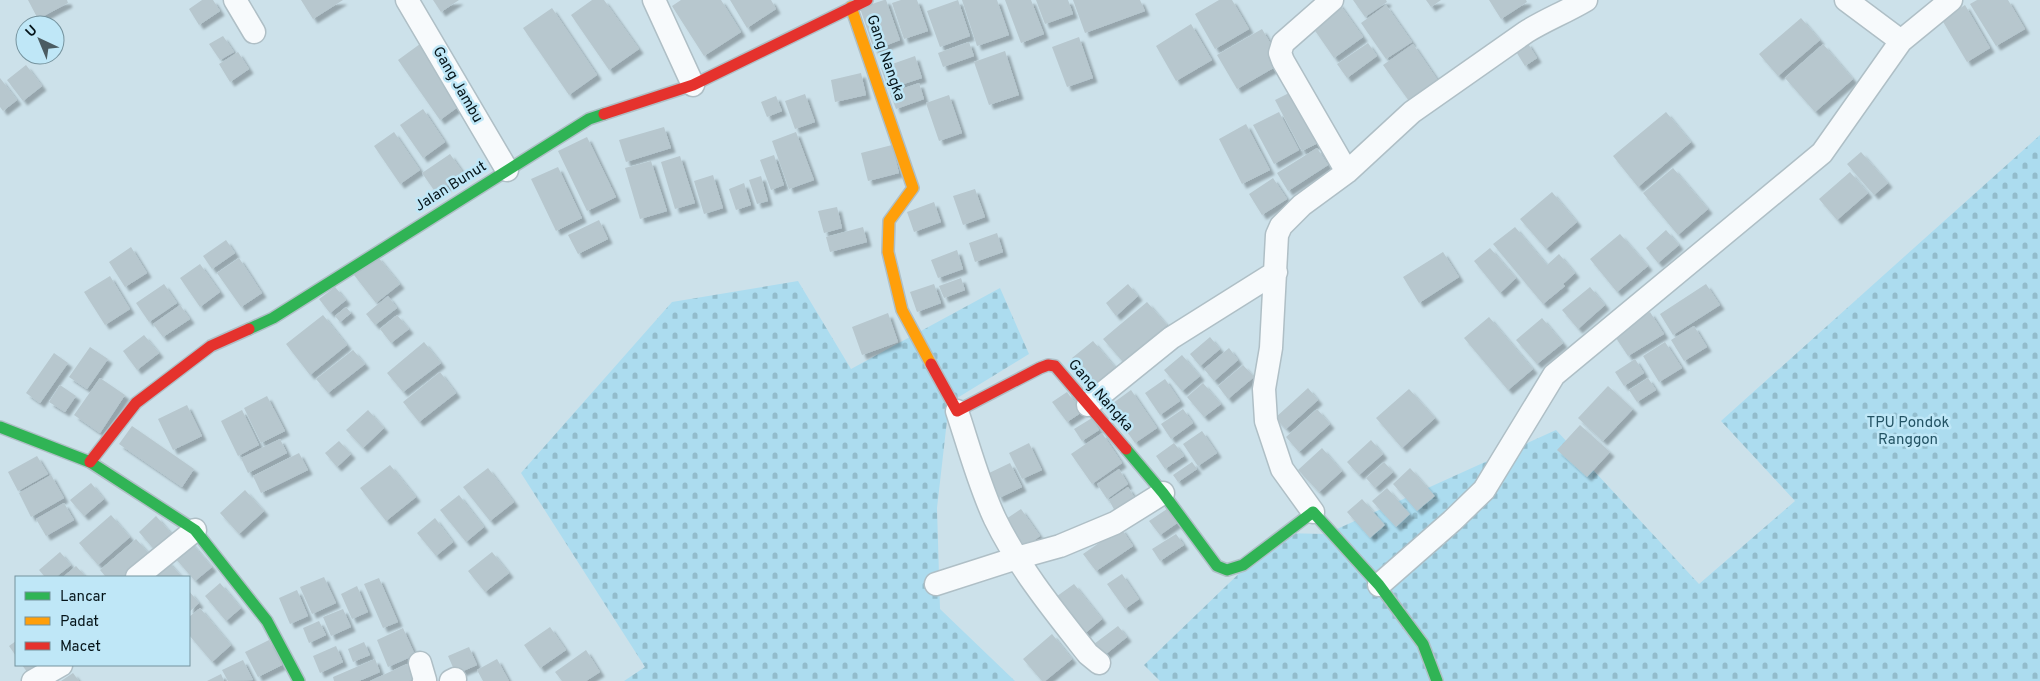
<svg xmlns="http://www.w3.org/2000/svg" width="2040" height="681" viewBox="0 0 2040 681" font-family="Overpass,sans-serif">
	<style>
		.cemetery { fill: url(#cemetery-stones) }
		.building { fill: #b7c7ce; filter: url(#shadow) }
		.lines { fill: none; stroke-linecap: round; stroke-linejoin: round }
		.street-casing { stroke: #afbfc6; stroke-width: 25 }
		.fast-casing { stroke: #afbfc6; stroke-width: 14 }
		.slow-casing { stroke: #afbfc6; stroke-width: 14 }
		.jam-casing { stroke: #afbfc6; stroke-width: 14 }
		.street { stroke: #f7fafc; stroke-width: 22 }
		.fast { stroke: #30b455; stroke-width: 11 }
		.slow { stroke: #ff9f0a; stroke-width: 11 }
		.jam { stroke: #e5322d; stroke-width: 11 }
		.labels { text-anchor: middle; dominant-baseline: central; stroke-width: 5; stroke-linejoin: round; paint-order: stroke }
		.street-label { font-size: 15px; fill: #051419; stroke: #bfe7f7 }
		.park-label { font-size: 15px; fill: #235364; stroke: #bfe7f7 }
	</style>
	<defs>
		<pattern id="cemetery-stones" width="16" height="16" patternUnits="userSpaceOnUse" patternTransform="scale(1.25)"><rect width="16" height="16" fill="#acdcef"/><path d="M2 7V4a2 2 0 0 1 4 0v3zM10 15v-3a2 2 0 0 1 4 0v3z" fill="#92bccc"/></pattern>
		<filter id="shadow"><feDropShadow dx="4.5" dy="4.5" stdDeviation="1" flood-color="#0004"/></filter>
	</defs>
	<rect width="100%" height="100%" fill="#cce1ea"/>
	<path class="cemetery" d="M2040,135V681H1160L1144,665L1281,533L1326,534L1556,430L1699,584L1795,501L1721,421Z
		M798,281L851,369L1000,288L1029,354L949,403L937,508L940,609L1015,681H624L645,667L521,473L672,302Z"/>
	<path class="building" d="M28,0H67L68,3L38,19Z
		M202,0H213L220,11L199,25L189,9Z
		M301,0H343L313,19Z
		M433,0H459L441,12Z
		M592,0H604L639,49L609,70L571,15Z
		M681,0H721L741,32L704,56L672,6Z
		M730,0H771L776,9L747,28Z
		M884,0H886L900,40L874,50L860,8Z
		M901,0H917L928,31L904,39L892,3Z
		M958,0L970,36L940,47L927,11Z
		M962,0H997L1009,35L977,46Z
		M1005,0H1031L1044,34L1021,43Z
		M1036,0H1068L1073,14L1045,24Z
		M1073,0H1140L1145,11L1085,33Z
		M1219,0H1232L1249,29L1215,49L1195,14Z
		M1353,0H1386L1387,2L1365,17Z
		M1426,0H1441L1431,7Z
		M1489,0H1526L1527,2L1501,19Z
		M1977,0H2008L2025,29L1996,46L1970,4Z
		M1338,2L1363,37L1334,58L1309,22Z
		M1386,5L1412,42L1386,59L1361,23Z
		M1965,5L1990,48L1967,62L1942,20Z
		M552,8L597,75L569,95L523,28Z
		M1801,18L1820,40L1778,76L1759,54Z
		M1191,24L1212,60L1176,81L1156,46Z
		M1262,29L1282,63L1237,89L1217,55Z
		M223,36L234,52L220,60L209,44Z
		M1079,37L1093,78L1067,87L1052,47Z
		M969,42L974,56L943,67L938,53Z
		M1527,42L1537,58L1525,66L1515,50Z
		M1368,43L1377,56L1347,78L1337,64Z
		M420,44L462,104L440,120L398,60Z
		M1413,44L1443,88L1414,108L1383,65Z
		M1823,44L1853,79L1815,112L1785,78Z
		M1005,51L1019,95L989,105L974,62Z
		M238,52L249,69L230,82L219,64Z
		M915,56L922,78L888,89L881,68Z
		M26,65L42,86L23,101L7,80Z
		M861,73L866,95L835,102L831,80Z
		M0,78L17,100L3,111L0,107Z
		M919,83L924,99L896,109L890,93Z
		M1297,89L1324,140L1302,151L1275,100Z
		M805,94L815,122L795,129L785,101Z
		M949,95L962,133L939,141L926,103Z
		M776,96L782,111L767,117L761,102Z
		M423,109L445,142L423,158L400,125Z
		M1279,112L1299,150L1274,164L1253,125Z
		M1666,112L1691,142L1638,187L1613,156Z
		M1246,124L1270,170L1242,184L1219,139Z
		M664,127L671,148L626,162L619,140Z
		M394,132L420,170L400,184L374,146Z
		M796,132L814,180L789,189L772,141Z
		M587,137L616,197L587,211L558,151Z
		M892,145L899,173L868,181L861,153Z
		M1317,148L1328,165L1288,191L1277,173Z
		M1861,152L1888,183L1874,195L1847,164Z
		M450,154L464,174L436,193L422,173Z
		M774,155L784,185L771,190L760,160Z
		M680,156L695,203L675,209L661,162Z
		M651,161L667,211L640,219L625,168Z
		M558,167L582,218L556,231L531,179Z
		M1673,168L1708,209L1678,235L1643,193Z
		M1850,172L1868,193L1837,220L1819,199Z
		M713,175L723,208L704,214L694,181Z
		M761,176L768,201L757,204L749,180Z
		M1273,178L1287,199L1262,215L1249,194Z
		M744,183L751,205L736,210L729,189Z
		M975,189L985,217L963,225L953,196Z
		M1552,192L1577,222L1546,249L1520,219Z
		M934,202L941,222L914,232L907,212Z
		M837,207L842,228L824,233L818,211Z
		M599,220L608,239L578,254L568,235Z
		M863,227L867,242L830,252L826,237Z
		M1515,227L1547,265L1559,254L1575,273L1563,284L1565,286L1543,304L1493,244Z
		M1666,230L1679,245L1658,263L1646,248Z
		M997,233L1003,252L975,262L969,243Z
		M1620,234L1648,266L1617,292L1590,259Z
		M226,240L235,253L212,269L203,256Z
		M131,247L147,273L125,287L109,262Z
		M1490,248L1516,278L1500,293L1474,261Z
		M957,250L963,269L938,278L931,260Z
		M1443,252L1459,277L1419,303L1403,277Z
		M377,256L400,284L376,303L354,275Z
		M239,258L262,293L241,307L217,273Z
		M200,264L220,292L200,307L180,278Z
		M110,276L130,309L105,325L84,292Z
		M961,278L965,290L944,298L939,286Z
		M164,284L177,303L149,322L136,303Z
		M934,284L941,303L917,312L910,292Z
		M1128,284L1138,296L1116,316L1106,303Z
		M1706,284L1720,305L1673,335L1660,314Z
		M335,287L346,300L330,313L319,299Z
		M1590,287L1605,305L1578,329L1562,310Z
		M388,296L397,308L375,325L366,314Z
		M1147,302L1167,325L1123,362L1103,339Z
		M180,305L190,319L163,337L153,324Z
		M346,307L351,313L340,322L335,316Z
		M1650,312L1664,334L1628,356L1614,335Z
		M888,313L898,342L862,355L852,327Z
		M323,315L347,345L310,375L286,344Z
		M397,315L409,329L391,343L380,329Z
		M1489,317L1533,369L1508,390L1464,338Z
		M1542,318L1563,343L1537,364L1516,340Z
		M1694,326L1707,347L1684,361L1671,340Z
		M144,335L159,353L137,370L123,351Z
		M1210,337L1220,349L1200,366L1190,354Z
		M1093,341L1115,367L1094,385L1072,358Z
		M424,342L441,363L403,392L387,373Z
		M1665,342L1682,368L1659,382L1643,356Z
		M90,347L108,359L87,389L69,377Z
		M1229,348L1238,360L1214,381L1204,369Z
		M353,350L365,364L328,393L316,379Z
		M54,353L68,363L40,403L26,393Z
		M1182,355L1200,376L1182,391L1164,370Z
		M1635,359L1644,373L1624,386L1615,372Z
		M1243,365L1254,377L1228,399L1218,386Z
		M440,372L456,393L419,422L403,402Z
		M100,378L125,395L100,433L74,415Z
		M1648,378L1656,390L1637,402L1629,390Z
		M1165,379L1180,401L1160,415L1145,393Z
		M1203,383L1221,404L1204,417L1187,397Z
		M60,385L76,396L65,412L49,402Z
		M1608,386L1633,409L1603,441L1578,418Z
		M1308,388L1318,400L1286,429L1275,418Z
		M1409,389L1435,418L1402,448L1376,418Z
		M1131,390L1157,428L1135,443L1109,406Z
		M1067,392L1082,412L1067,422L1052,402Z
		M267,396L285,431L261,443L244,408Z
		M187,405L202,436L173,450L158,419Z
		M1183,409L1193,423L1171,439L1161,424Z
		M1317,409L1330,424L1299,452L1286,437Z
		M242,410L259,445L238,456L221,421Z
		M368,410L384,428L363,448L346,430Z
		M1092,418L1099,430L1082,441L1074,429Z
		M1580,425L1610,452L1587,477L1557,450Z
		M132,426L194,469L182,487L119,444Z
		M1202,431L1217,453L1198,466L1183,444Z
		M1102,433L1122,463L1092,484L1071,454Z
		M280,439L287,453L248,473L241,458Z
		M1371,440L1383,454L1359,475L1347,462Z
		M339,441L351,454L337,467L325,453Z
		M1029,443L1042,470L1022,479L1009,453Z
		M1174,443L1184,456L1165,469L1156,456Z
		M1322,448L1342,471L1319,492L1298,470Z
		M299,453L308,470L261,493L253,476Z
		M37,456L48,474L18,491L8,472Z
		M1192,462L1197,469L1178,482L1173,475Z
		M1384,462L1393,472L1375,488L1366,478Z
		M1010,463L1022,487L999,498L987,474Z
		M390,465L416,497L386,521L360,488Z
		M488,468L514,502L490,521L463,487Z
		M1410,468L1435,496L1417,511L1393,484Z
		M1119,469L1128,484L1107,499L1097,484Z
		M51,475L64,498L31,517L19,493Z
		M91,483L104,499L84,516L70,500Z
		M1128,487L1137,502L1117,515L1109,500Z
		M1387,488L1410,514L1396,527L1372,501Z
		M245,490L264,511L239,534L220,513Z
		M459,495L484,527L466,542L440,510Z
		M1362,499L1385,525L1370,538L1347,512Z
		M64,503L74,520L46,536L36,519Z
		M1170,507L1180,521L1160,535L1149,521Z
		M1021,509L1040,536L1025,547L1006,519Z
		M111,515L130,537L98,565L79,543Z
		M156,516L176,539L158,554L139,532Z
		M435,518L453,542L436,556L417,533Z
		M1121,528L1133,546L1096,571L1083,554Z
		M1176,534L1184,545L1160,561L1152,549Z
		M187,538L212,567L195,581L170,552Z
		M136,539L152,557L128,577H106L100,570Z
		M60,552L71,565L56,577H45L39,570Z
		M492,552L509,573L485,592L468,571Z
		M165,558L182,577H143Z
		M76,566L86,577H63Z
		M1122,574L1139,599L1125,609L1107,584Z
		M324,577L336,603L312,614L300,587Z
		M379,578L398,622L383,628L364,584Z
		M220,583L241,608L226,621L205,596Z
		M1074,584L1102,619L1083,635L1053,599Z
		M357,586L368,612L352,619L341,594Z
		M297,590L308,616L290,624L279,598Z
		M189,591L199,603L189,612Z
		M200,608L231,645L212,662L189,635V617Z
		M343,609L351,627L331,636L323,617Z
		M319,621L326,635L309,643L303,628Z
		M1118,626L1127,637L1101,658L1090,647Z
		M550,627L566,650L540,668L524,645Z
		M403,628L415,655L388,667L377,640Z
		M1052,634L1072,659L1045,681H1042L1023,659Z
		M269,640L282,665L258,677L245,652Z
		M16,641V656L9,646Z
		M364,642L370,655L353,662L348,649Z
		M336,646L343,662L320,673L313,656Z
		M469,647L477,665L456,674L448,656Z
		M586,650L600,672L586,681H562L555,672Z
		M375,659L380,672L359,681H334L333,677Z
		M497,659L509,681H483L477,670Z
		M243,660L253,680L228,681L222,670Z
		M407,664L414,679L409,681H370Z
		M22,665H49L33,680Z
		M73,673L79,681H61Z
		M221,674L224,681H207Z"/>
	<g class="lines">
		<defs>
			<path id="street" d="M235,0L254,32
				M407,0L507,170
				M654,0L693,85
				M1332,0L1283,43L1280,53L1283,61L1347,172
				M1846,0L1901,41
				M1088,405L1171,338L1276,272
				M957,411C969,447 979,485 995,519C1019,568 1054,611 1088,654L1099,663
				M1313,512L1282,469L1266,421L1264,389L1271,348L1277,235L1281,226L1302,205L1347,172L1412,112L1526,32C1545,20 1566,12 1586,0
				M137,577L195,530
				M936,584L1017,558L1060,546L1115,523L1163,493
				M1379,585L1452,521L1484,490L1554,375L1822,153L1901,41L1951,0
				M420,663L425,680L424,681
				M33,681L61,665
				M451,681L455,679"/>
			<path id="fast" d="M249,329L273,318L589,119L604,114
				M0,427L90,462L195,530L267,621L299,681
				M1126,449L1163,493L1217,566L1227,570L1243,565L1313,512L1379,585L1423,644L1437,681"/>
			<path id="slow" d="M851,7L913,188L889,221L888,252L902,310L931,364"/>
			<path id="jam" d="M604,114L693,85L867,0
				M931,364L957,411L1040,368L1048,365L1055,366L1126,449
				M90,462L136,403L211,346L249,329"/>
		</defs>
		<use href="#street" class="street-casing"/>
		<use href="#fast" class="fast-casing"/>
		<use href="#slow" class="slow-casing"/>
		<use href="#jam" class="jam-casing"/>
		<use href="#street" class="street"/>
		<use href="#fast" class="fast"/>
		<use href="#slow" class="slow"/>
		<use href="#jam" class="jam"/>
	</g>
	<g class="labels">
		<g class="street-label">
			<text transform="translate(885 58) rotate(71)">Gang Nangka</text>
			<text transform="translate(457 85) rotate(60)">Gang Jambu</text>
			<text transform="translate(451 187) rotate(-32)">Jalan Bunut</text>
			<text transform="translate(1100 396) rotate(49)">Gang Nangka</text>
		</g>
		<g class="park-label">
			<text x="1908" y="423">TPU Pondok<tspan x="1908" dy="17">Ranggon</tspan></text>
		</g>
	</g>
	<rect x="15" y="576" width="175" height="90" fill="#bfe7f7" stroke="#75939e"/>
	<rect x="25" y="592" width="25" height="8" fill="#30b455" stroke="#75939e"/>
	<text x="60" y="601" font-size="15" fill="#051419">Lancar</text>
	<rect x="25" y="617" width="25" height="8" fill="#ff9f0a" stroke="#75939e"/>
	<text x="60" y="626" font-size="15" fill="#051419">Padat</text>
	<rect x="25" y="642" width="25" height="8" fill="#e5322d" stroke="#75939e"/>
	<text x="60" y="651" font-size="15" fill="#051419">Macet</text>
	<g transform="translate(40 40) rotate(316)"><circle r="24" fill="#bfe7f7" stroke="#75939e"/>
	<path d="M0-4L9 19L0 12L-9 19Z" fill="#4b5c62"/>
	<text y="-8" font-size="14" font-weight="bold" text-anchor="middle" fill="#051419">U</text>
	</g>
</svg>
